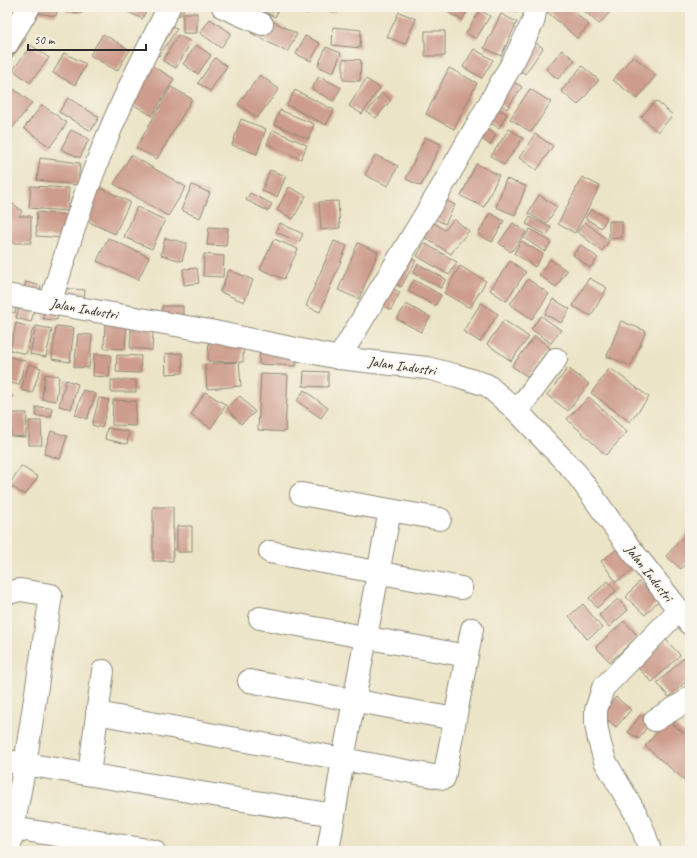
<svg xmlns="http://www.w3.org/2000/svg" width="697" height="858" viewBox="0 0 697 858" font-family="Caveat,sans-serif">
	<style>
		.building { fill: #cd9c8c }
		.lines { fill: none; stroke-linecap: round; stroke-linejoin: round }
		.minor-casing { stroke: #8c8878; stroke-width: 24 }
		.major-casing { stroke: #8c8878; stroke-width: 24 }
		.minor { stroke: #fff; stroke-width: 22 }
		.major { stroke: #fff; stroke-width: 22 }
		.labels { text-anchor: middle; dominant-baseline: central; stroke-width: 3; stroke-linejoin: round; paint-order: stroke }
		.street-label { font-size: 14px; fill: #2b2b2b; stroke: #f7f3e8 }
	</style>
	<rect width="100%" height="100%" fill="#f7f3e8"/>
	<filter id="ink" filterUnits="userSpaceOnUse"><feTurbulence type="fractalNoise" baseFrequency=".025" numOctaves="2"/><feDisplacementMap in="SourceGraphic" scale="8" xChannelSelector="R" yChannelSelector="G"/><feConvolveMatrix kernelMatrix="1 2 1 2 8 2 1 2 1" color-interpolation-filters="sRGB"/></filter>
	<filter id="wash" filterUnits="userSpaceOnUse"><feTurbulence type="fractalNoise" baseFrequency=".012" numOctaves="4" result="noise"/><feDisplacementMap in="SourceGraphic" scale="16" xChannelSelector="R" yChannelSelector="G"/><feGaussianBlur stdDeviation="0.9" result="paint"/><feColorMatrix in="noise" values="0 0 0 0 0 0 0 0 0 0 0 0 0 0 0 0 0 1.4 0 .05"/><feComposite in="paint" operator="in"/></filter>
	<g filter="url(#wash)">
		<rect width="100%" height="100%" fill="#ece4c6"/>
		<g id="blocks">
			<path class="building" d="M31,7H58L56,16L30,12Z
				M66,7H83L82,13L66,12Z
				M119,7H148L142,19Z
				M164,7H185L179,16Z
				M262,7H280L275,17L261,10Z
				M291,7H311L308,14Z
				M319,7H336L334,13Z
				M450,7H470L462,20L447,12Z
				M509,7H521L517,12Z
				M549,7H569L589,25L577,38L545,10Z
				M580,7H613L614,8L599,24Z
				M480,10L490,16L476,39L466,33Z
				M399,12L416,19L405,44L387,37Z
				M7,13L13,16L7,23Z
				M183,13H197V33H183Z
				M501,14L517,22L501,56L484,48Z
				M261,15L297,34L287,52L251,33Z
				M158,17L177,29L159,56L140,45Z
				M210,19L231,33L221,48L200,33Z
				M333,27L361,30L360,48L332,45Z
				M13,28L26,39L7,63V36Z
				M425,31H445V56H425Z
				M103,34L130,50L117,71L90,55Z
				M178,35L191,42L176,68L163,61Z
				M305,36L320,43L311,61L296,54Z
				M527,37L543,48L525,74L509,63Z
				M31,45L49,58L30,83L13,70Z
				M196,45L211,55L198,74L183,64Z
				M326,47L341,53L333,73L318,66Z
				M474,49L493,60L482,78L463,67Z
				M562,50L575,60L558,79L546,69Z
				M64,53L86,64L75,85L53,73Z
				M136,56L174,79L152,116L131,103Z
				M633,56L656,75L637,99L613,80Z
				M215,58L227,66L210,91L198,83Z
				M343,59L361,60L360,81L343,80Z
				M582,66L599,80L578,105L561,91Z
				M449,68L477,83L454,129L426,114Z
				M260,75L279,89L257,118L238,104Z
				M319,76L341,88L333,101L312,89Z
				M366,79L380,88L362,114L349,106Z
				M511,80L522,87L507,109L496,101Z
				M11,87L32,103L10,131L7,128V92Z
				M171,87L192,99L157,159L136,148Z
				M530,89L551,102L531,132L510,119Z
				M295,90L334,110L326,125L287,105Z
				M382,93L391,100L376,118L367,112Z
				M68,98L99,117L91,131L59,112Z
				M656,101L673,115L658,132L641,117Z
				M42,105L67,123L50,147L24,128Z
				M492,105L507,114L499,128L483,119Z
				M280,110L314,124L308,139L274,124Z
				M241,119L266,129L257,154L232,145Z
				M480,124L496,135L490,145L474,133Z
				M509,129L523,138L504,165L491,156Z
				M71,130L89,139L80,158L61,149Z
				M273,130L307,145L301,159L267,144Z
				M535,134L553,146L537,170L519,158Z
				M7,136L12,137L7,154Z
				M425,137L441,144L421,186L406,179Z
				M131,155L186,187L168,216L114,184Z
				M375,155L398,166L388,186L365,175Z
				M40,158L80,163L78,185L37,180Z
				M476,164L499,175L484,207L461,196Z
				M270,170L286,176L277,197L262,191Z
				M582,177L600,186L575,233L558,224Z
				M506,179L526,186L515,215L496,207Z
				M94,185L130,202L115,234L78,217Z
				M192,185L210,193L200,218L181,210Z
				M31,186L69,188L67,211L29,208Z
				M289,187L306,196L293,219L277,210Z
				M250,193L272,204L268,211L246,200Z
				M436,195L455,205L445,224L425,214Z
				M539,195L557,207L546,224L528,213Z
				M7,199L22,211L19,216H31V243H9V229L7,232Z
				M338,201L340,228L321,230L319,202Z
				M137,207L165,220L152,249L124,237Z
				M591,209L607,218L601,228L585,218Z
				M37,212L66,215L65,238L36,236Z
				M490,213L504,221L492,242L478,234Z
				M530,217L551,228L547,235L526,224Z
				M428,219L445,230L454,219L469,231L457,245L451,254L419,234Z
				M609,221H622V238L609,239Z
				M585,222L609,241L602,251L577,232Z
				M280,223L303,234L299,242L276,232Z
				M513,223L526,232L511,252L499,243Z
				M209,227L228,228L226,246L207,245Z
				M530,229L551,242L545,252L524,238Z
				M108,238L149,257L138,280L97,261Z
				M165,238L187,243L182,261L161,255Z
				M274,239L298,249L284,279L260,269Z
				M334,241L347,246L320,312L306,306Z
				M521,241L543,254L535,267L514,253Z
				M358,243L378,252L359,299L338,290Z
				M424,243L457,262L449,275L417,256Z
				M581,245L598,258L590,268L573,255Z
				M397,251L416,261L401,287L383,277Z
				M204,254L224,256L223,277L203,276Z
				M550,259L567,271L556,287L539,275Z
				M510,261L526,272L506,301L490,290Z
				M418,264L446,279L441,288L413,273Z
				M460,266L486,281L470,308L444,293Z
				M197,268L199,283L184,285L183,269Z
				M229,270L253,280L244,302L220,292Z
				M589,278L607,288L591,316L573,306Z
				M528,279L549,294L532,319L510,304Z
				M414,280L441,295L435,306L408,291Z
				M26,282L41,286L31,322L16,318Z
				M382,284L400,292L391,310L374,302Z
				M58,288L85,290L84,301L57,298Z
				M7,297L17,299L15,313L7,312Z
				M553,299L570,309L561,323L545,314Z
				M45,302L59,303L57,320L43,319Z
				M481,303L498,314L480,342L463,331Z
				M406,304L430,317L421,332L397,319Z
				M162,306H183V328H162Z
				M132,315L154,316L152,350L130,348Z
				M541,316L561,330L551,343L531,329Z
				M7,317L11,318L7,329Z
				M504,320L529,337L511,361L487,344Z
				M621,321L646,331L631,366L607,356Z
				M105,322L127,323L125,349L104,348Z
				M16,323L33,328L26,354L10,350Z
				M36,326L52,329L46,357L30,354Z
				M56,326L74,328L70,362L52,359Z
				M209,333L244,334L243,362H239L241,386L207,389L205,364L237,362L208,361Z
				M78,334L92,335L89,368L74,367Z
				M535,336L550,348L528,377L512,366Z
				M260,342L297,344L296,366L259,364Z
				M182,353L183,373L166,374L165,354Z
				M94,354L111,355L109,377L93,376Z
				M117,355L141,356L140,373L116,372Z
				M7,356L25,361L19,385L7,382Z
				M29,364L41,368L32,393L21,390Z
				M568,368L589,384L568,411L547,395Z
				M610,368L649,397L630,422L591,393Z
				M304,371L328,372V387L303,386Z
				M45,374L59,376L56,401L42,399Z
				M261,374L288,375L285,432L258,430Z
				M66,380L78,384L71,409L59,406Z
				M111,380H136V392H111Z
				M83,390L96,394L87,419L75,415Z
				M304,390L328,408L321,418L297,401Z
				M205,392L226,405L211,428L191,415Z
				M7,394L13,396L8,416H7Z
				M240,396L255,412L241,424L227,408Z
				M589,397L627,432L606,455L567,419Z
				M99,398L109,400L102,428L92,425Z
				M113,400L136,401L135,426L112,425Z
				M36,407L52,408L51,417L36,416Z
				M12,413H27L26,437L11,436Z
				M29,421H41L42,445H29Z
				M107,428L129,432L127,444L105,439Z
				M51,431L67,436L60,459L44,454Z
				M21,466L38,477L25,495L9,485Z
				M153,507H173V561H153Z
				M177,526H192V552H177Z
				M688,532L690,534V559L681,569L666,556Z
				M620,547L636,568L616,582L601,561Z
				M608,581L616,591L597,608L589,598Z
				M639,582L659,600L645,615L626,597Z
				M618,599L628,610L609,627L599,615Z
				M583,604L602,628L587,639L569,616Z
				M624,621L638,636L610,662L596,647Z
				M665,639L680,655L652,682L636,666Z
				M684,658L690,665V678L669,697L657,683Z
				M616,697L631,710L616,727L601,714Z
				M640,715L650,722L639,739L628,732Z
				M668,720L690,738V785L645,746Z"/>
		</g>
	</g>
	<g filter="url(#ink)">
		<use href="#blocks" fill-opacity="0" stroke="#8c8878" stroke-width="1"/>
		<g class="lines">
			<defs>
				<path id="minor" d="M223,7L262,24
					M7,44L29,7
					M50,303C64,261 76,218 92,176C113,118 141,62 169,7
					M339,358L439,192L513,62L533,22L536,7
					M517,411L556,359
					M301,494L440,519
					M270,552L461,588
					M7,593L20,590L51,595L25,764L13,828L154,851
					M260,618L467,656
					M249,681L455,719
					M97,713L444,778L472,629
					M655,720L685,702L690,697
					M7,761L334,815L328,851
					M89,774L103,671
					M334,815L343,759L390,510
					M7,827L13,828L9,851
					M649,851V847L643,830L636,814L605,761L599,740L596,724V710L603,688L679,610"/>
				<path id="major" d="M7,295L50,303L210,331L339,358L427,368L458,376L487,385L517,411L576,473L626,543L690,624"/>
			</defs>
			<use href="#minor" class="minor-casing"/>
			<use href="#major" class="major-casing"/>
			<use href="#minor" class="minor"/>
			<use href="#major" class="major"/>
		</g>
	</g>
	<g class="labels">
		<g class="street-label">
			<text transform="translate(84 309) rotate(10)">Jalan Industri</text>
			<text transform="translate(402 366) rotate(8)">Jalan Industri</text>
			<text transform="translate(649 573) rotate(52)">Jalan Industri</text>
		</g>
	</g>
	<rect width="697" height="858" fill="none" stroke="#f7f3e8" stroke-width="24"/>
	<path d="M28 44v6h118v-6" fill="none" stroke="#2b2b2b" stroke-width="2"/>
	<text x="34" y="44" font-size="12" fill="#2b2b2b" stroke="#f7f3e8" stroke-width="3" paint-order="stroke">50 m</text>
</svg>
